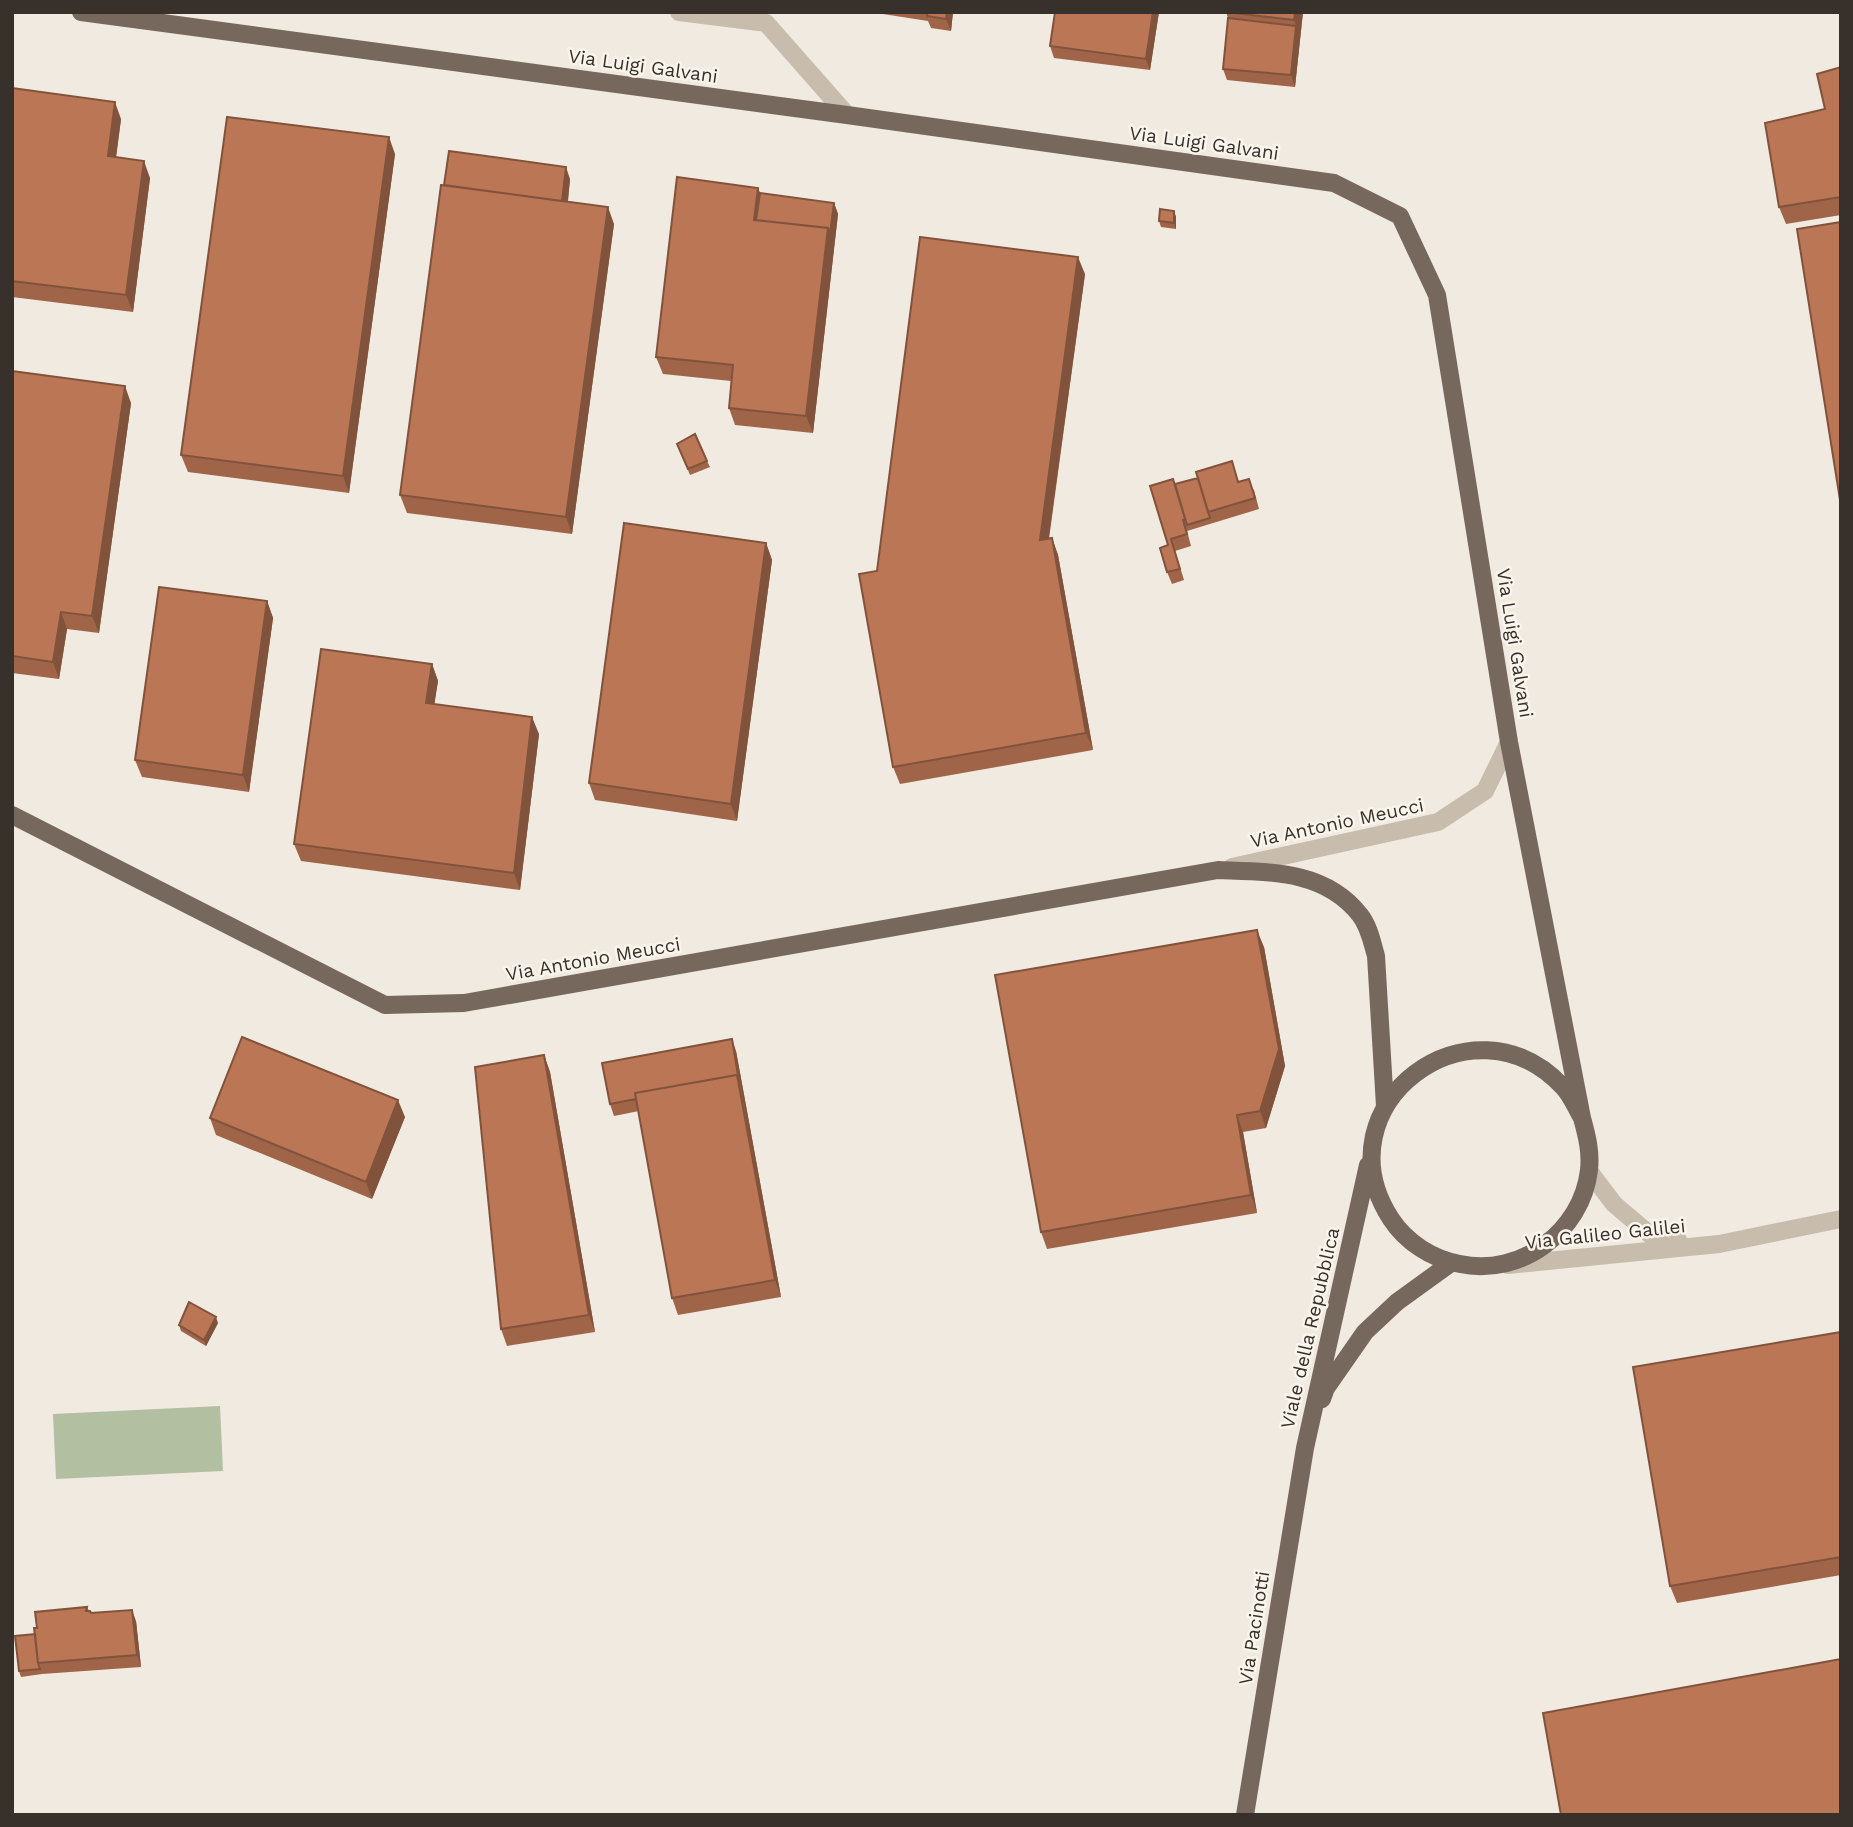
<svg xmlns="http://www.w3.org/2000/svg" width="1853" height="1827" viewBox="0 0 1853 1827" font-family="'Work Sans',sans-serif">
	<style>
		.green { fill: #b2bfa1 }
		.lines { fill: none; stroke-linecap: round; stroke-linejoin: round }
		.minor { stroke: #c8bcad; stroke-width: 18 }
		.major { stroke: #77685e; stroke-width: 18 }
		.wall { fill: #a06549 }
		.shaded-wall { fill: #82533c }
		.building { fill: #ba7655; stroke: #82533c; stroke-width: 2 }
		.labels { text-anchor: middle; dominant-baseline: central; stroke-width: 5; stroke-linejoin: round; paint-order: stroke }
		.street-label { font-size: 19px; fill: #37302b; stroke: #f9f4ec }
	</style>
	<rect width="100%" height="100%" fill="#f1eae0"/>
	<path class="green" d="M220,1406L223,1471L56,1479L53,1414Z"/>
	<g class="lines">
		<path class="minor" d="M679,12L766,23L847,115
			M1232,867L1438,822L1485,791L1509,742
			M1589,1171L1614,1204L1654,1238L1678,1240
			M1508,1265L1719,1244L1841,1219"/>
		<path class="major" d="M81,12L847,115L1334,183L1400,216L1437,295L1509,742L1582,1118C1587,1136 1591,1152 1589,1170C1582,1232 1520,1277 1460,1264C1432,1259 1406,1242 1391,1219C1317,1105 1472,989 1563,1087C1571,1095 1576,1108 1582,1118
			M12,815L385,1005L464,1003L1218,870C1270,872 1325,870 1360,915C1369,926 1372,942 1376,956L1385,1106
			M1322,1399L1326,1388L1365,1332L1397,1302L1451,1263
			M1245,1815L1305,1448L1368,1165"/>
	</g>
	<path class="wall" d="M870,12H953L951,31L931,28L928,21Z
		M1055,12H1159L1150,70L1054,58L1050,46Z
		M1226,12H1303L1295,87L1227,80L1223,69L1228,18Z
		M1841,67V215L1786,224L1779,207L1825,109Z
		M12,88L121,119L116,157L150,178L133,312L12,297Z
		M395,154L349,493L188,472L181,455Z
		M570,179L568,202L614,224L572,534L407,513L400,495Z
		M758,188L760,193L834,203L838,214L813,433L735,425L729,408L731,381L663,374L656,357Z
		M1174,211L1176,217V229L1161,227L1159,221Z
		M1085,274L1049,539L1052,538L1058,555L1093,750L900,784L893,767L877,571Z
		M12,371L131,403L99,633L67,629L59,679L12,673Z
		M677,444L707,461L710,467L690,475Z
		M1239,482L1254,490L1259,509L1187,531L1191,546L1175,551L1184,580L1172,584L1167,572L1168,545L1175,484Z
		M766,543L772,560L737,821L595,800L589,783Z
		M267,601L273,618L249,792L142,777L135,760Z
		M432,664L438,681L434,704L539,734L520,890L301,861L294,844Z
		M1264,947L1285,1066L1266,1128L1243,1132L1257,1213L1047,1249L1041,1232Z
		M736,1051L781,1297L678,1315L672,1298L639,1111L614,1116L610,1104Z
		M544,1055L550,1072L595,1332L507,1346L501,1329Z
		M405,1117L372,1199L216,1135L210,1118Z
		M218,1323L206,1346L181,1331L179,1325Z
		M1841,1332V1575L1677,1603L1670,1586Z
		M87,1607L89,1611L91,1613L136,1621L141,1667L42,1674L21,1677L19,1671L37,1628Z"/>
	<path class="shaded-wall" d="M947,12H953L951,31L946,19Z
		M1153,12H1159L1150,70L1146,59Z
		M1295,12H1303L1295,87L1291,75L1296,26L1294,20Z
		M115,102L121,119L114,173L108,156Z
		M389,137L395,154L349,493L343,476Z
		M144,161L150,178L133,312L126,295Z
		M566,167L570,179L566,217L561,206Z
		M758,188L765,205L762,226L754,220Z
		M834,203L838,214L813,433L806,416L828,228Z
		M608,207L614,224L572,534L566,517Z
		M1174,211L1176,217V229L1174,223Z
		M1078,257L1085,274L1046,557L1040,540Z
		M125,386L131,403L99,633L92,616Z
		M1052,538L1058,555L1093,750L1086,733Z
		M766,543L772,560L737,821L731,804Z
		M267,601L273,618L249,792L243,775Z
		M61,612L67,629L59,679L53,662Z
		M432,664L438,681L432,720L426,703Z
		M532,717L539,734L520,890L514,873Z
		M1257,930L1264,947L1285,1066L1266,1128L1260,1111Z
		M732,1039L736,1051L781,1297L775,1280Z
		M544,1055L550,1072L595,1332L589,1315Z
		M398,1100L405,1117L372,1199L366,1182Z
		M1237,1115L1243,1132L1257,1213L1251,1195Z
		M216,1317L218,1323L206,1346L204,1340Z
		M132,1610L136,1621L141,1667L137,1655Z"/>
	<path class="building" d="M927,12H947L946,19L927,16Z
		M1055,12H1153L1146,59L1050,46Z
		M1226,12H1295L1294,20Z
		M1228,18L1296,26L1291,75L1223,69Z
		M1841,67V197L1779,207L1765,123L1825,109L1817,74Z
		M12,88L115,102L108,156L144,161L126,295L12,281Z
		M227,117L389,137L343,476L181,455Z
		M449,151L566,167L562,201L444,185Z
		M677,177L758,188L754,220L828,228L806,416L729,408L733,365L656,357Z
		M441,185L608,207L566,517L400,495Z
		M760,193L834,203L830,234L828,228L756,220Z
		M1160,209L1174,211V223L1159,221Z
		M1841,222V500H1840L1797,229Z
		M920,237L1078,257L1040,540L1052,538L1086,733L893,767L859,574L877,571Z
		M12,371L125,386L92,616L61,612L53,662L12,656Z
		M695,434L707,461L688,469L677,444Z
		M1232,461L1238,482L1249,479L1255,498L1208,512L1196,472Z
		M1198,478L1210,518L1187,525L1175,484Z
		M1173,479L1185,519L1183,520L1187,534L1171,539L1180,569L1167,572L1160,548L1168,545L1150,486Z
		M624,523L766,543L731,804L589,783Z
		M159,587L267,601L243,775L135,760Z
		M321,649L432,664L426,703L532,717L514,873L294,844Z
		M1257,930L1279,1049L1260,1111L1237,1115L1251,1195L1041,1232L995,975Z
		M242,1037L398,1100L366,1182L210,1118Z
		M732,1039L739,1081L737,1075L635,1093L636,1099L610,1104L602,1063Z
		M544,1055L589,1315L501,1329L475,1067Z
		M737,1075L775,1280L672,1298L635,1093Z
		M189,1302L216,1317L204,1340L179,1325Z
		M1841,1332V1557L1670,1586L1633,1367Z
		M87,1607L86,1611H90L91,1613L132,1610L137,1655L38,1663L34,1628H37L35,1612Z
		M35,1634L38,1663L40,1669L19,1671L15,1636Z
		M1841,1659V1815H1561L1543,1713Z"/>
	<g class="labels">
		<g class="street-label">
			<text transform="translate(643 66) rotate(8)">Via Luigi Galvani</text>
			<text transform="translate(1204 143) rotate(8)">Via Luigi Galvani</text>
			<text transform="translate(1515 643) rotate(81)">Via Luigi Galvani</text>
			<text transform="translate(1337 823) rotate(-12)">Via Antonio Meucci</text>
			<text transform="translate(593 959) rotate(-10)">Via Antonio Meucci</text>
			<text transform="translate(1605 1234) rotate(-6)">Via Galileo Galilei</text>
			<text transform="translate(1310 1328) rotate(-77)">Viale della Repubblica</text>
			<text transform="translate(1254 1628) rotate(-81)">Via Pacinotti</text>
		</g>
	</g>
	<rect width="1853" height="1827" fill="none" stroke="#37302b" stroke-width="28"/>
</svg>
